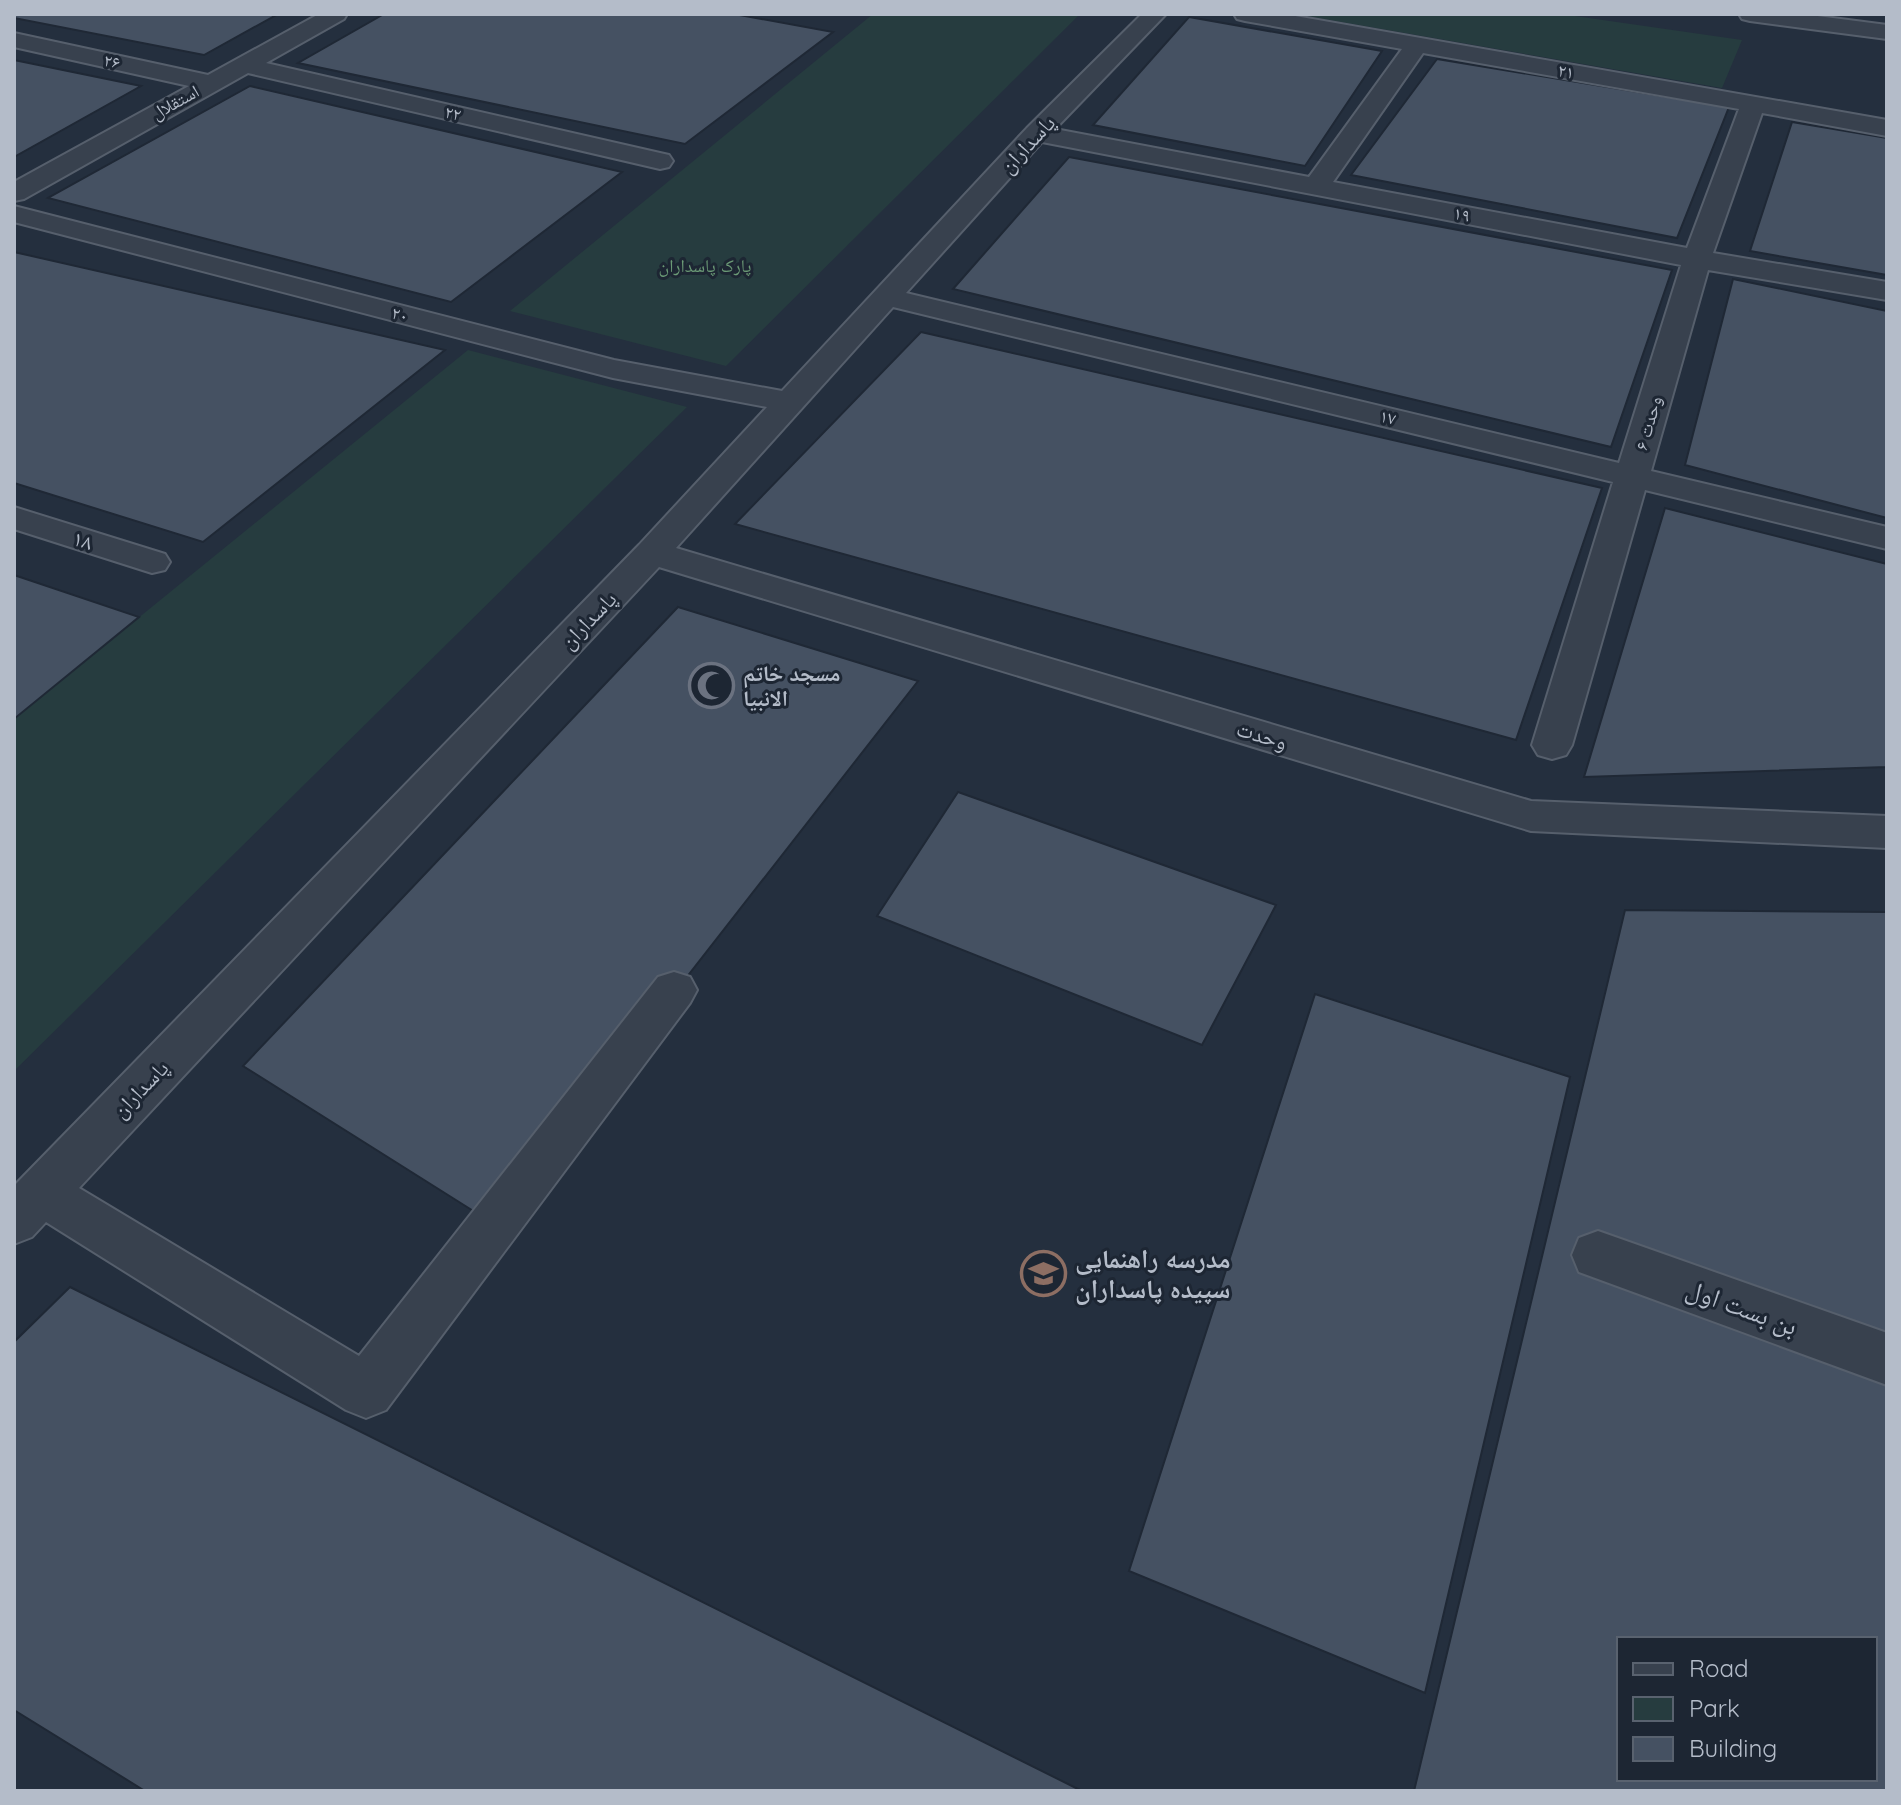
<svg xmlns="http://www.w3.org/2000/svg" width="1901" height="1805" viewBox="0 0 1901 1805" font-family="Quicksand,'Noto Naskh Arabic',sans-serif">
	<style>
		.green { fill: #263c3f }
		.building { fill: #455162; stroke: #1f2835; stroke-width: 2; fill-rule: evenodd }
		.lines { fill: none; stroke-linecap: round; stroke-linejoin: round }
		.minor-casing { stroke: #565f6c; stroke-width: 4 }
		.minor { fill: #38414e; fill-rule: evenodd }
		.labels { text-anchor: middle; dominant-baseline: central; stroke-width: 6; stroke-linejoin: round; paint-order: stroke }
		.far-street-label { font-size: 18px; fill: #b4bcc9; stroke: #1d2633 }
		.far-park-label { font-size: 18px; fill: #6b9a76; stroke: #1d2633 }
		.street-label { font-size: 22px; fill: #b4bcc9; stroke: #1d2633 }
		.poi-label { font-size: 22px; font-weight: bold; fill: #b4bcc9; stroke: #1d2633; text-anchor: start }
		.near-poi-label { font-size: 26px; font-weight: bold; fill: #b4bcc9; stroke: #1d2633; text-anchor: start }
		.near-street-label { font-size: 26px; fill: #b4bcc9; stroke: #1d2633 }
	</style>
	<rect width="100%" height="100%" fill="#242f3e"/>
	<path class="green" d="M873,14H1080L726,366L510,311Z
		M1295,14H1561L1742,40L1722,88Z
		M468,350L687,407L14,1071V719Z"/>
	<path class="building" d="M14,14H278L204,55L14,18Z
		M384,14H734L833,32L685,144L298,63Z
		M1189,17L1382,51L1305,166L1093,125Z
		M1437,59L1729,107L1677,238L1351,175Z
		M14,60L141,86L14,157Z
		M250,86L622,172L451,302L48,198Z
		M1792,122L1887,138V275L1750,251Z
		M1069,157L1672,270L1611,447L953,289Z
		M14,252L445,350L203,542L14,483Z
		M1733,279L1887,311V518L1685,465Z
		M921,332L1602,488L1516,740L735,524Z
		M1665,508L1887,564V767L1584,777Z
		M14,575L139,617L14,719Z
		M678,607L918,681L494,1224L243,1066Z
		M958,792L1276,905L1202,1045L877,916Z
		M1625,910L1887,912V1791H1414ZM1619,1639H1875V1779H1619Z
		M1315,994L1570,1077L1425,1693L1129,1571Z
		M70,1287L1082,1791H145L14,1710V1342Z"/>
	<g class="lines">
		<defs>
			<path id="minor" d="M319,14H347L344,19L266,63L660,153L669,155L673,161L669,167L660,169L248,73L24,199L14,201V182L189,86L14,47V33L208,75Z
				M1142,14H1166L1055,129L1309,177L1402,49L1245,21L1237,19L1234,14H1284L1887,120V136L1762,113L1713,253L1887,282V300L1708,270L1651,471L1887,527V549L1645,490L1572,745L1566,755L1552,759L1538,755L1532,745L1613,482L893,307L676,548L1531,801L1887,816V848L1531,831L659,567L79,1188L359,1356L658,977L674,972L690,977L697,990L690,1003L386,1410L366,1418L346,1410L46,1222L32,1237L14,1244V1186L639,545L767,407L613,378L14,222V206L614,360L782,391L1027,128ZM1423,53L1739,109L1687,248L1333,182ZM1042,142L1681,265L1619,463L906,293Z
				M1739,14H1802L1887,25V39L1750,21L1742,19Z
				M14,507L165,554L170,562L165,570L152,573L14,529Z
				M1598,1231L1887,1333V1385L1579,1272L1572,1255L1579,1238Z"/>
		</defs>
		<use href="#minor" class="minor-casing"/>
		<use href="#minor" class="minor"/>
	</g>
	<defs>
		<symbol id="mosque-ring" viewBox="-11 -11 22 22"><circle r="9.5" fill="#1d2633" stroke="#6b7280" stroke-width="1.5"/><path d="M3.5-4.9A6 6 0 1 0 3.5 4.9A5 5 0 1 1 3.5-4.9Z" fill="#6b7280"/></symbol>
		<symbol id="school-ring" viewBox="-11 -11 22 22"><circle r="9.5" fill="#1d2633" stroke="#8d6e63" stroke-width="1.5"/><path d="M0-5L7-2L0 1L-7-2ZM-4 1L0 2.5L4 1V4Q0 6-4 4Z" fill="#8d6e63"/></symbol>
	</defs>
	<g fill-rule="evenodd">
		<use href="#mosque-ring" x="686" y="660" width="51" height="51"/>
		<use href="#school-ring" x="1018" y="1248" width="51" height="51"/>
	</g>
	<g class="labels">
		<g class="far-street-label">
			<text transform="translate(112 61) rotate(12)">۲۶</text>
			<text transform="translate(1566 71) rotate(10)">۲۱</text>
			<text transform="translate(175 102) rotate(-29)">استقلال</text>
			<text transform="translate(453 113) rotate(13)">۲۲</text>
			<text transform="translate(1462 214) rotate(11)">۱۹</text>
			<text transform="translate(400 314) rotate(14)">۲۰</text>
			<text transform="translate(1388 417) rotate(13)">۱۷</text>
			<text transform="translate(1648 423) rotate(-74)">وحدت ۶</text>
		</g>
		<g class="far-park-label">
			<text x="705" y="265">پارک پاسداران</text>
		</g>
		<g class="street-label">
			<text transform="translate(1027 144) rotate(-47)">پاسداران</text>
			<text transform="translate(83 540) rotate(18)">۱۸</text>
			<text transform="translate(588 620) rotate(-46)">پاسداران</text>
			<text transform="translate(1262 735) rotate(17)">وحدت</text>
			<text transform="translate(140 1089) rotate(-46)">پاسداران</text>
		</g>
		<g class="poi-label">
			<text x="743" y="673">مسجد خاتم<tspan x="743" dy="25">الانبیا</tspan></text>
		</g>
		<g class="near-poi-label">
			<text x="1075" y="1258">مدرسه راهنمایی<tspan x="1075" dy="30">سپیده پاسداران</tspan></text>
		</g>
		<g class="near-street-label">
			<text transform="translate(1742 1307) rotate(20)">بن بست اول</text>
		</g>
	</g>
	<rect width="1901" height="1805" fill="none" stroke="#b4bcc9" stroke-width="32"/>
	<rect x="1617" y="1637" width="260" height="144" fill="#1d2633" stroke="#59626f" stroke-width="2"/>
	<rect x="1633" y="1663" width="40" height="12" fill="#38414e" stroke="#59626f" stroke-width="2"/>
	<text x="1689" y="1677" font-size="24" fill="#b4bcc9">Road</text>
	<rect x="1633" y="1697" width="40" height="24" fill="#263c3f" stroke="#59626f" stroke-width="2"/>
	<text x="1689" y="1717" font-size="24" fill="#b4bcc9">Park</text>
	<rect x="1633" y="1737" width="40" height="24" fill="#455162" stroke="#59626f" stroke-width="2"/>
	<text x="1689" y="1757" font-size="24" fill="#b4bcc9">Building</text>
</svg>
